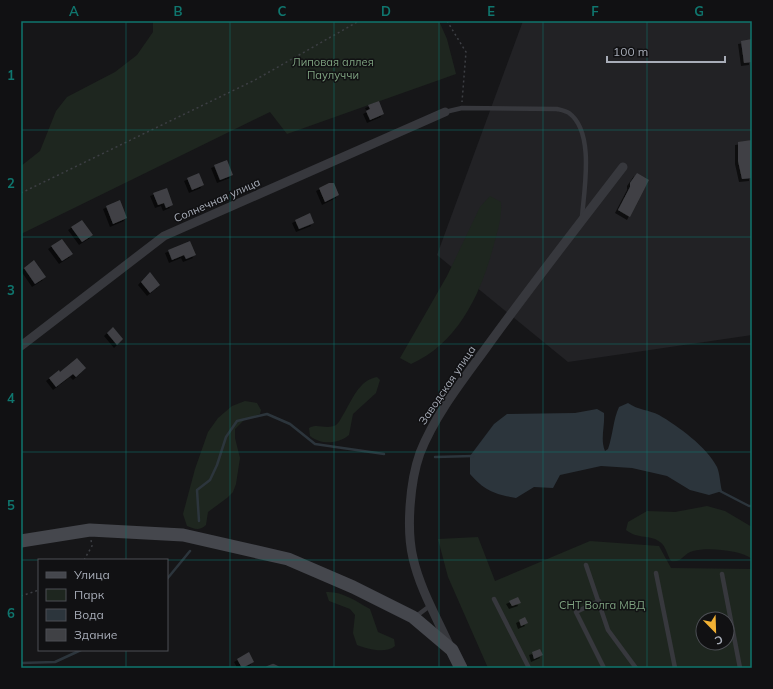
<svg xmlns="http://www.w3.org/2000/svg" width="773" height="689" viewBox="0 0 773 689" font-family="Mulish,sans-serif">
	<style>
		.built { fill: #222225 }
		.green { fill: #1e261f; fill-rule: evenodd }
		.water { fill: #2c353c }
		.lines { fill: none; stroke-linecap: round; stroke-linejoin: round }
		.stream { stroke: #2c353c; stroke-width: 2.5 }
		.building { fill: #404145; filter: url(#shadow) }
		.path { stroke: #3d3f44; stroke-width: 1.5; stroke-dasharray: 2 3; stroke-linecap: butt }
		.lane { stroke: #37383d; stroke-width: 4.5 }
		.street { stroke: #37383d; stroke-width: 9 }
		.secondary { stroke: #45474d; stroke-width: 13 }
		.grid { fill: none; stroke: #0f766e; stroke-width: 1; stroke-opacity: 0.55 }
		.labels { text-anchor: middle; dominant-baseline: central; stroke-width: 3; stroke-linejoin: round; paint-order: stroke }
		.park-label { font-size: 11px; fill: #7fa381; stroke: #111113 }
		.street-label { font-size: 11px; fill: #a8adb8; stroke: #111113 }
		.neatline { fill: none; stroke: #0f766e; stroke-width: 1.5 }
		.grid-label { font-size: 13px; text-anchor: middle; font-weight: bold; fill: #0f766e }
	</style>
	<defs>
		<filter id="shadow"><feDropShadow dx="-3" dy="3" stdDeviation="0" flood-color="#0009"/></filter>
	</defs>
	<rect width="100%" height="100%" fill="#161618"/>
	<path class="built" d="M523,21H752V335L568,362L437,255Z"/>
	<path class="green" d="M153,21H439L447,39L456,74L287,134L270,112L21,234V166L40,151L56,111L67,97L115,72L137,55L153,32Z
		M490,196L501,202C502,217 498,230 494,244C482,291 459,343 411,364L400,358L447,276L480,207Z
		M377,377L380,380L376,393L353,414L349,435C338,444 321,445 310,436L309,428C317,423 327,430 336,425C339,423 341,418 343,415C352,400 359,380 377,377Z
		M245,401L257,403L261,410L260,414L244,420L235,429V438L240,458L236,484L233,492L227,498L208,512L206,525C200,531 194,529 187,526L183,514L195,469L208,432L218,418L232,406Z
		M707,506L725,511L752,527V559C741,550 707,547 693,551C684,553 682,563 671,561C667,555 666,546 660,542C650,534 639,540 626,530L628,522L647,511L675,512Z
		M478,537L495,581L590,541L659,546L671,568L752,569V668H488L448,577L438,539ZM703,619H727V643H703Z
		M326,592C342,591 356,601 370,609L378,632L394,639L395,646C386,654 367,649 357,645L353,633L355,615L350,609L329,601Z"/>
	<path class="water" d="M628,403C638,410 649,410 659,415C678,426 707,447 717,467C720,474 720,484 722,491L709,495L690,490L667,476L632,468L601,466L560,475L553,488L534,487L516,498C494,494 485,491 470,474V456L494,424L507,414L575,413L597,409L604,413C605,427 600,439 605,451L608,449C613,435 613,420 619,407Z"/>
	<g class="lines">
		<path class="stream" d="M435,457L473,456
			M720,491L749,506H752
			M199,521L197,490L210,480L217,465L226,437L237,421L267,414L290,424L315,444L384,454
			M167,579L190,551
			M21,663L55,662L81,650"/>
	</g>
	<path class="building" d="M752,39V62L744,63L741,41Z
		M379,101L384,114L370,120L366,111L370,109L368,105Z
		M752,140V178L742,179L738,161V142Z
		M227,160L233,175L220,180L214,165Z
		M199,173L204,185L192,190L187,178Z
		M637,173L649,180L630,217L618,210L630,187V183Z
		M329,183H334L339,195L325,202L319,188Z
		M167,188L173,205L166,208L164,203L158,205L153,193Z
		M120,200L127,218L113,224L106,206Z
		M310,213L314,223L299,229L295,220Z
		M82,220L93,235L82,242L71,227Z
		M62,239L73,254L62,261L51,246Z
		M190,241L196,255L186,259L184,255L172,260L168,250Z
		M34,260L46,277L35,284L24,268Z
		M150,272L160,285L150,293L141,282Z
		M113,327L123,339L117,345L107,333Z
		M77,358L86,368L76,377L73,374L56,387L49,378L59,370L60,372Z
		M518,597L521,603L512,606L509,601Z
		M525,617L528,623L521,626L519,620Z
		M540,649L543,655L534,659L532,652Z
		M249,652L254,662L242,668L237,659Z"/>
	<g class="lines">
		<path class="path" d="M447,21L466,52L462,102
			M21,193L255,80L359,21
			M84,560L92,546L91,540
			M21,596L39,590"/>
		<path class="lane" d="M445,112L462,108L557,109C561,110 566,111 569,113C595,132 584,190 582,217
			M586,565L608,630L636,668
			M656,573L675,668
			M722,574L740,668
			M494,599L529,668
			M599,601L576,612L604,668
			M415,617L431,605
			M268,668L273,666L277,668"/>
		<path class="street" d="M21,346L164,236L445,112
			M450,647C437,618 420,589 413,558C406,529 410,481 420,453C435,415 462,381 486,348C530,287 577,227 623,167"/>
		<path class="secondary" d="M21,541L90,530L183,535L288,559L353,587L413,617L452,650L461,668"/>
	</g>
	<path class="grid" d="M126,21V560M230,21V668M334,21V668M439,21V668M543,21V668M647,21V668M21,130H752M21,237H752M21,344H752M21,452H752M21,560H752M126,650V668"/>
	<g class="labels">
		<g class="park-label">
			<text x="333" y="62">Липовая аллея<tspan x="333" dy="13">Паулуччи</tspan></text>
			<text x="602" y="605">СНТ Волга МВД</text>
		</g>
		<g class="street-label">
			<text transform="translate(217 200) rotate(-24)">Солнечная улица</text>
			<text transform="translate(447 385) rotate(-56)">Заводская улица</text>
		</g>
	</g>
	<rect width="773" height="689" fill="none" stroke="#111113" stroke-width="44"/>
	<rect x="38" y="559" width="130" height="92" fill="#111113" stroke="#4d4f55"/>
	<rect x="46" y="572" width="20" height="6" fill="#45474d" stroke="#4d4f55"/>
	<text x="74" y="579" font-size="12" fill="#a8adb8">Улица</text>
	<rect x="46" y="589" width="20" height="12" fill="#1e261f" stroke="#4d4f55"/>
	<text x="74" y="599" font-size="12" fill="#a8adb8">Парк</text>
	<rect x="46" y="609" width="20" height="12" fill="#2c353c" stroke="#4d4f55"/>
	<text x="74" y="619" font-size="12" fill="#a8adb8">Вода</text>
	<rect x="46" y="629" width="20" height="12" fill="#404145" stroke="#4d4f55"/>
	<text x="74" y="639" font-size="12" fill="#a8adb8">Здание</text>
	<g transform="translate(715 631) rotate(157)"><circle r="19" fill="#111113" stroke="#4d4f55"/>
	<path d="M0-3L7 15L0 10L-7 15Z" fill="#f2b134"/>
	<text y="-6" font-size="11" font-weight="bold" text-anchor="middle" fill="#a8adb8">С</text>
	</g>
	<path d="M607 56v6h118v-6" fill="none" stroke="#a8adb8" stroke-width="2"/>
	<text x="613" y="56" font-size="12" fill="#a8adb8" stroke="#111113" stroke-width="3" paint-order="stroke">100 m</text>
	<rect x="22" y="22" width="729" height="645" class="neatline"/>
	<g class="grid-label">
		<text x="74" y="16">A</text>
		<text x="178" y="16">B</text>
		<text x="282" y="16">C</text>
		<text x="386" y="16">D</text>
		<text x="491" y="16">E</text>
		<text x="595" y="16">F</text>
		<text x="699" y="16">G</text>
		<text x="11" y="80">1</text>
		<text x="11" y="188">2</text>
		<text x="11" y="295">3</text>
		<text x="11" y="403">4</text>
		<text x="11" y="510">5</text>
		<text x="11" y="618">6</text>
	</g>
</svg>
